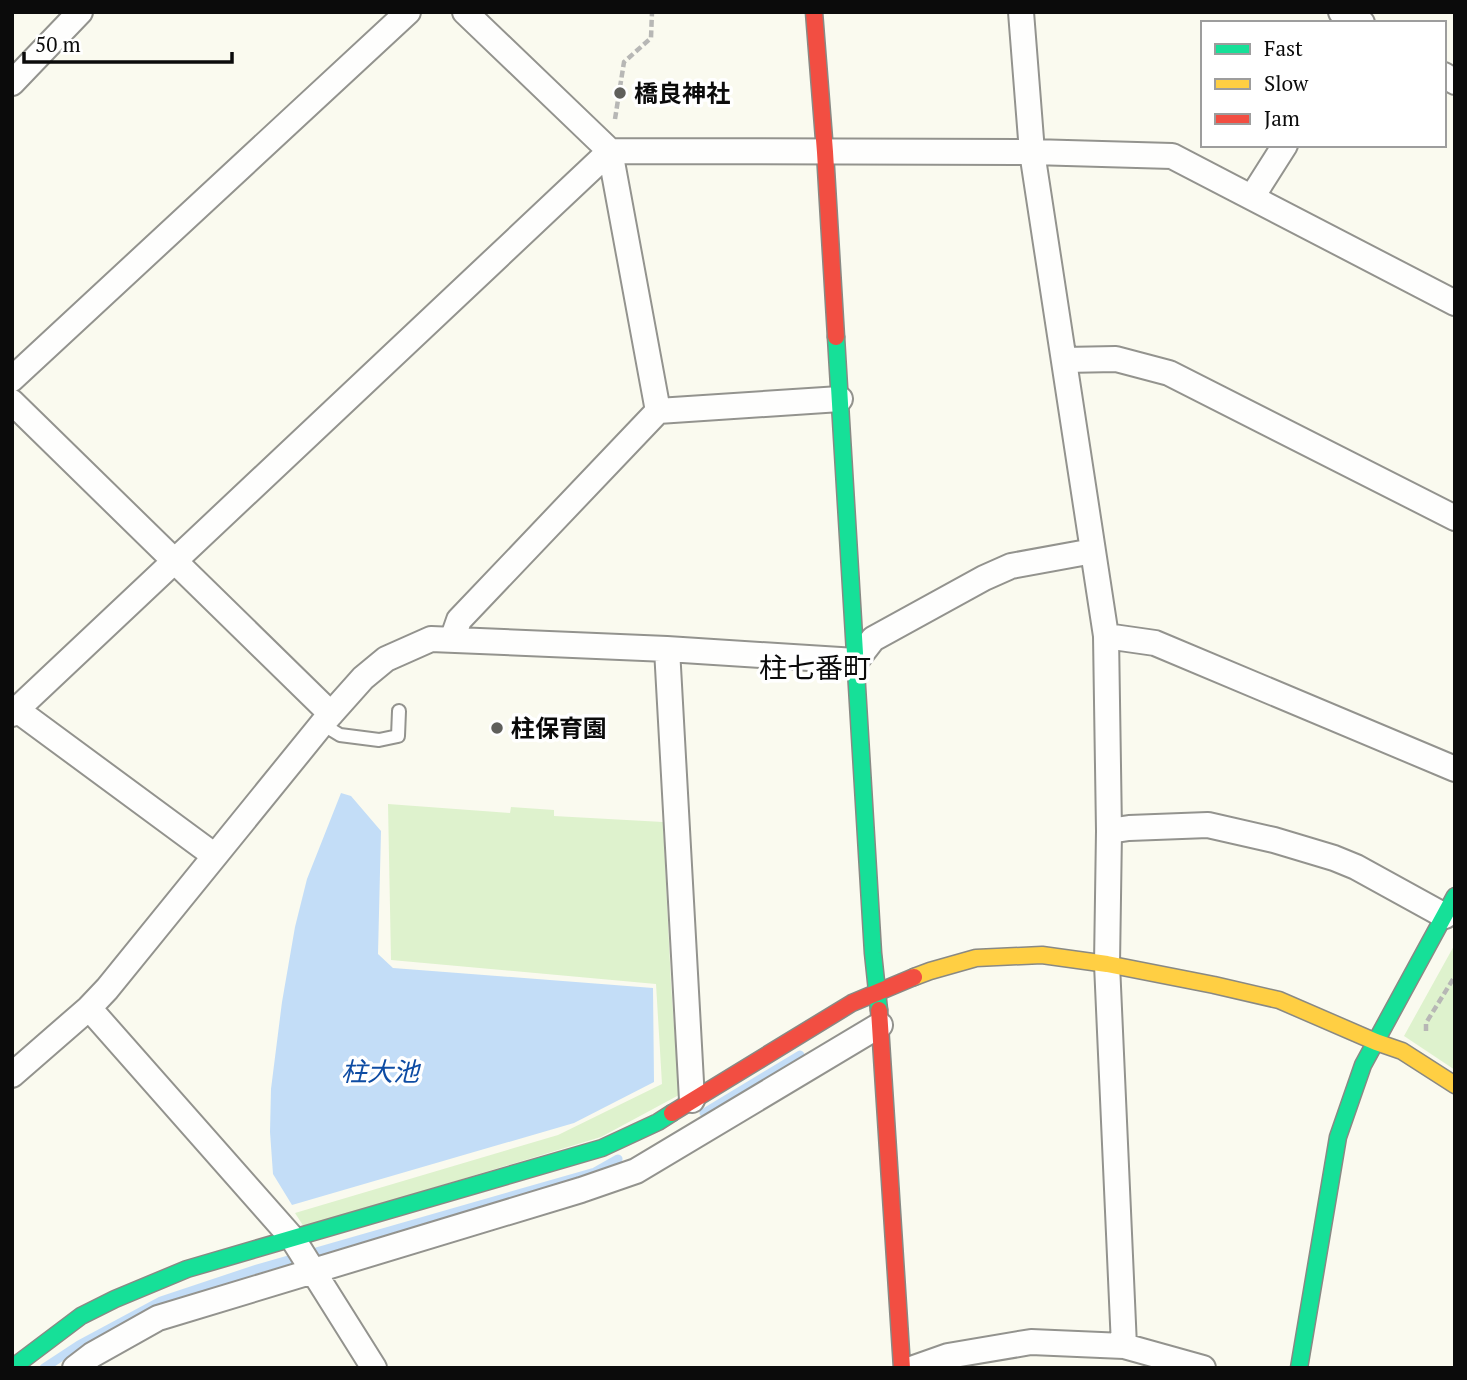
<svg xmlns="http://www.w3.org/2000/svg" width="1467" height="1380" viewBox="0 0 1467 1380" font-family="'PT Serif','Noto Sans JP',serif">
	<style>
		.green { fill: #def2cd }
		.water { fill: #c3ddf7 }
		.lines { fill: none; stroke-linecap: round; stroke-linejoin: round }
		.stream { stroke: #c3ddf7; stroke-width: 9 }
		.lane-casing { stroke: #93938e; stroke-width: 16 }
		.street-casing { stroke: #93938e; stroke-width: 28 }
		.fast-casing { stroke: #898984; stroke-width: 19 }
		.slow-casing { stroke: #898984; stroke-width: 19 }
		.jam-casing { stroke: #898984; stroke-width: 19 }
		.path { stroke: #b7b7b5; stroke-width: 4.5; stroke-dasharray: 7 3.5; stroke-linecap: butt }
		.lane { stroke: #fefefd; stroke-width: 12 }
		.street { stroke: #fefefd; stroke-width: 24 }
		.fast { stroke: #16e098; stroke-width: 16 }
		.slow { stroke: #ffcf43; stroke-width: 16 }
		.jam { stroke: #f24e42; stroke-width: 16 }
		.poi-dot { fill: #5f5f5b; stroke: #fff; stroke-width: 2.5 }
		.labels { text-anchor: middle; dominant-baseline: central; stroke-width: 7; stroke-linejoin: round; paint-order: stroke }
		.poi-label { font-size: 24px; font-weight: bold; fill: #0b0b0b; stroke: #fff; text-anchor: start }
		.water-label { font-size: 26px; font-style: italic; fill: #0e4ca3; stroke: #fff }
		.quarter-label { font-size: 28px; fill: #0b0b0b; stroke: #fff }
	</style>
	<rect width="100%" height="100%" fill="#fafaef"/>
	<path class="green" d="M388,804L510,813L511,807L554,810V816L663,822L671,984L679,1095L601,1137L304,1227L295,1213L558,1135L662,1084L656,984L391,960Z
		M1455,944V1070L1404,1036Z"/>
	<path class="water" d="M341,793L351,796L381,831L378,954L393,968L653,988L654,1082L574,1123L292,1205L273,1174L270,1132L271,1089L282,1002L295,927L307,879Z"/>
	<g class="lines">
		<path class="stream" d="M704,1113L800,1055
			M44,1368L79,1345L161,1301L257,1269L595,1172L618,1159"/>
		<defs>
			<path id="lane" d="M322,724L340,735L379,740L398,736L399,711"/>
			<path id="street" d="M465,12L610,151L1032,152L1172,156L1455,303
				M1021,12L1032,152L1106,636L1109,831L1107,964L1124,1346
				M1341,12L1362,23
				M1444,75L1455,82
				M12,83L80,12
				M1252,197L1285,145
				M1064,360L1116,359L1169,373L1455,518
				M12,379L408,12
				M12,402L331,714
				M658,411L840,399
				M1106,636L1155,643L1455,769
				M452,640L459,620L658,411L610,151
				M667,649L692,1100
				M17,710L215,856
				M12,714L610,151
				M1109,831L1129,828L1208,825L1274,840L1334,858L1356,867L1445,916
				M89,1008L293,1239L374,1368
				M12,1075L89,1008L107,989L322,724L363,678L386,659L431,639L667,649L856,661L873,639L984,578L1011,566L1093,551
				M75,1368L92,1355L158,1318L581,1190L636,1171L880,1025
				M914,1368L948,1356L1031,1342L1124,1346L1203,1368"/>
			<path id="fast" d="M836,337L873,953L879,1010
				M12,1368L81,1316L115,1299L187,1269L602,1148L658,1122L672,1113
				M1299,1368L1338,1137L1363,1065L1455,896"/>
			<path id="slow" d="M914,977L930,971L976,958L1042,955L1107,964L1214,985L1279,1000L1376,1042L1402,1051L1455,1085"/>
			<path id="jam" d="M814,12L825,152L836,337
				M879,1010L902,1368
				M672,1113L852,1003L914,977"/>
		</defs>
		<use href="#lane" class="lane-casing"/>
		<use href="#street" class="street-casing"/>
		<use href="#fast" class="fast-casing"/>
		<use href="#slow" class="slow-casing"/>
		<use href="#jam" class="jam-casing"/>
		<path class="path" d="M615,119L624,62L651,38L652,12
			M1426,1031V1023L1455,976"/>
		<use href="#lane" class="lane"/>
		<use href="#street" class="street"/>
		<use href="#fast" class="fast"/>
		<use href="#slow" class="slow"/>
		<use href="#jam" class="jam"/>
	</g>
	<g class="poi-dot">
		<circle cx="620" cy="93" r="7"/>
		<circle cx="497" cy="728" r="7"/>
	</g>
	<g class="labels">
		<g class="poi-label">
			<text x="634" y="93">橋良神社</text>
			<text x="511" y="728">柱保育園</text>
		</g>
		<g class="water-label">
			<text x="380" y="1071">柱大池</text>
		</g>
		<g class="quarter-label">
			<text x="815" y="667">柱七番町</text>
		</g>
	</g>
	<rect width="1467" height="1380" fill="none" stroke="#0b0b0b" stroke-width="28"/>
	<rect x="1201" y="21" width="245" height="126" fill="#ffffff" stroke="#9d9d9d" stroke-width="2"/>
	<rect x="1215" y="44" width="35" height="10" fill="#16e098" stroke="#9d9d9d" stroke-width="2"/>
	<text x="1264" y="56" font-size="21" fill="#0b0b0b">Fast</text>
	<rect x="1215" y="79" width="35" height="10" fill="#ffcf43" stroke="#9d9d9d" stroke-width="2"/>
	<text x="1264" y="91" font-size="21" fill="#0b0b0b">Slow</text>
	<rect x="1215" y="114" width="35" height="10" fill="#f24e42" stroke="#9d9d9d" stroke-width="2"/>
	<text x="1264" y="126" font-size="21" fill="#0b0b0b">Jam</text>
	<path d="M24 52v10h208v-10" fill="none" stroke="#0b0b0b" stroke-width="3.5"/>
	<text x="35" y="52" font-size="21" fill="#0b0b0b" stroke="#ffffff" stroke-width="5" paint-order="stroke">50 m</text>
</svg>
